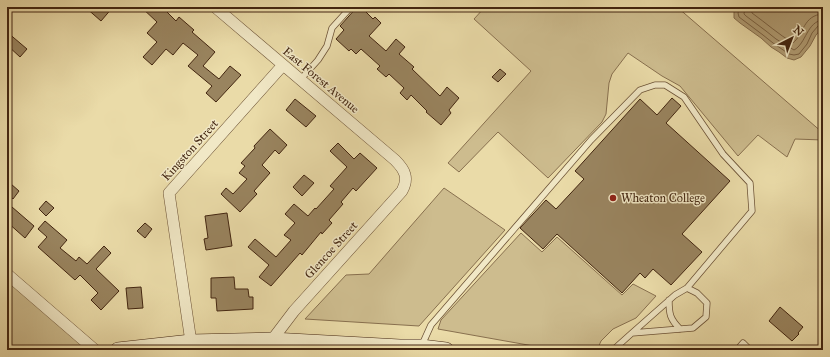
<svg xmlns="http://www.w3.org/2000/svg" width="830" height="357" viewBox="0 0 830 357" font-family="'IM FELL Great Primer',serif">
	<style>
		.green { fill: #cdbc8e; stroke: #88704f }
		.water { fill: #b19d74; stroke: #856d4c }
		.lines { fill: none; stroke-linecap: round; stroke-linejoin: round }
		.shore { stroke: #7a6142; stroke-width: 1 }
		.building { fill: #99845f; stroke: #422510 }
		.lane-casing { stroke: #6c5236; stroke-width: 7 }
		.street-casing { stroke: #6c5236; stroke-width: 12 }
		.secondary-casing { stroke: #422510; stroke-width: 16 }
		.lane { stroke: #f1e8c6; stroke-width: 5.5 }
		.street { stroke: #f1e8c6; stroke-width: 11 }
		.secondary { stroke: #f1e8c6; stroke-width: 15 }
		.poi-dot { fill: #8f2418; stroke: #f1e8c6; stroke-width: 1.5 }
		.labels { text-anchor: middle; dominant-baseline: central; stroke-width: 3; stroke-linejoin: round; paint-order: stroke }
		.street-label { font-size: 12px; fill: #422510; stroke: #f1e8c6 }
		.poi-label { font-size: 12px; fill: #422510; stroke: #f1e8c6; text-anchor: start }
	</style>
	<rect width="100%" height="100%" fill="#eadba8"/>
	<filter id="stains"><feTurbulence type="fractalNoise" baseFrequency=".005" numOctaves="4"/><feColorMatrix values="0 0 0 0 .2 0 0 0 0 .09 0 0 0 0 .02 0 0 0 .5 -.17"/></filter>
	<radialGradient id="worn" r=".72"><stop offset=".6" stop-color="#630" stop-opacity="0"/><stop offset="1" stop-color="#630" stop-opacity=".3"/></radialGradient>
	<path class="green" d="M485,7H677L823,133V140L795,139L787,157L758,135L738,156L680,86L662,76L628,53L612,74L609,83L606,114L602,122L548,178L498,132L459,172L448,163L531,71L474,19Z
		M444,188L505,230L419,326L305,319L346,275L369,274Z
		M521,233L542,252L557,237L622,295L633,284L656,296L636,318L613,329L601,341L597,350H556L438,329L441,320Z
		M7,278L91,350H7Z"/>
	<path class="water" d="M737,7H823V27L816,35L810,46L801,57L794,60L787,58L779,52L771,47L761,38L740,23L734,18V12Z"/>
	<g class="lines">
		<path class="shore" d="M740,7L738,13L739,17L763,35L773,43L789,54L794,55L799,54L807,44L812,33L818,26L823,25
			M745,7L744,14L746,16L766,31L776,39L794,50C806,44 807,21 823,20
			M751,7L752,13C766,23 778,34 793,43C804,34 803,15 823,14"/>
	</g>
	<path class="building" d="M85,7H113L101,21Z
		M141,7H162L176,21L179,17L194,30L192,32L215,52L203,66L219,79L230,66L241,75L216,102L206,93L212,86L188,66L198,55L183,43L173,55L166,49L152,65L143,57L157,42L147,33L157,22Z
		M357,7H361L373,19L375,17L381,23L369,36L386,51L396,39L405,47L399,54L414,67L412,69L440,96L447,87L459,98L449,110L451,113L441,125L426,112L427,111L411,95L407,100L400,93L404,88L389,74L386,77L377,69L380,66L361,49L356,54L351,49L349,51L336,39L344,30L340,26Z
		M7,32L27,49L20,57L7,45Z
		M500,69L506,74L498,82L492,77Z
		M672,98L681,106L666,123L730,181L682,234L702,252L671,285L653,269L645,278L640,273L622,293L557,234L543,249L520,228L546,200L556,209L584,179L575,171L640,99L657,115Z
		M295,99L316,116L306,127L286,110Z
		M270,129L287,145L279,154L275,150L262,165L270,173L254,191L257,194L240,212L221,194L226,188L233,194L247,179L239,173L245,166L241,163L255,148L254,146Z
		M338,143L354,159L360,153L377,168L356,191L353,188L341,202L343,204L329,220L332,223L322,234L321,232L302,255L300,253L271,286L259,277L269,265L248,247L255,239L276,257L291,240L284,235L295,223L285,214L294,204L308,216L315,208L316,209L334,189L330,186L347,167L330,151Z
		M304,175L314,183L302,196L293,187Z
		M11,184L19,191L13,199L7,194V189Z
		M46,201L54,208L46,216L39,209Z
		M12,207L34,226L25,238L7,222V213Z
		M227,213L232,246L206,250L204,239L208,238L205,216Z
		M45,221L67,240L60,248L76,261L79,257L87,264L104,246L111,253L96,269L119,291L101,310L91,300L98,293L80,275L75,280L38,247L47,237L38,229Z
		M145,223L152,229L145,238L137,231Z
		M234,277L235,289H248L249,297H253V309L217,311L216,298H211V278Z
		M141,287L143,308L128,309L126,288Z
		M780,307L803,327L798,333L799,334L792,341L769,321Z"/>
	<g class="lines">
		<defs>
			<path id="lane" d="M300,80L318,60L327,46L332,28L351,7
				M669,300C669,314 670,319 680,329
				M632,333L675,295L687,288
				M422,345L431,325L591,140L640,90L655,85H665L684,97L723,154L750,183L752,211L687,288L697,293L707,303L706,317L693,328L632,333L613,350
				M737,350L743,343L750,350"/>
			<path id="street" d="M215,7L395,160C405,170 409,178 402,191L294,311L272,340
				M7,274L95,350
				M191,342L169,193L283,65"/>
			<path id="secondary" d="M118,350L191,342L272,340L400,347H421L446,350"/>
		</defs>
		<use href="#lane" class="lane-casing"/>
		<use href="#street" class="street-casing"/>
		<use href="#secondary" class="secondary-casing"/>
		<use href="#lane" class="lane"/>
		<use href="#street" class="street"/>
		<use href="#secondary" class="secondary"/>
	</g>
	<circle class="poi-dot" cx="613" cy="198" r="4"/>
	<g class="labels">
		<g class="street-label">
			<text transform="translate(321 80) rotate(40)">East Forest Avenue</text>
			<text transform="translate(190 150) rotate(-48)">Kingston Street</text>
			<text transform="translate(331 250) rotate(-48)">Glencoe Street</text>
		</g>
		<g class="poi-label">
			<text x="621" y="198">Wheaton College</text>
		</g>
	</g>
	<rect width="830" height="357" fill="none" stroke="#eadba8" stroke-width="24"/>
	<rect x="8" y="8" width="814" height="341" fill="none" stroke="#422510" stroke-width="2"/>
	<rect x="12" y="12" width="806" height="333" fill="none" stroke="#422510"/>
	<g transform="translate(792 38) rotate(42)" stroke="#f1e8c6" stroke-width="3" paint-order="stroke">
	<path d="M0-3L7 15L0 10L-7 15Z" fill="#422510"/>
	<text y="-6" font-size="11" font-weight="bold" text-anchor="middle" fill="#422510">N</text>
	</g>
	<rect width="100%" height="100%" filter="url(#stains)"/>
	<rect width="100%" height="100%" fill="url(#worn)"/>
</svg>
